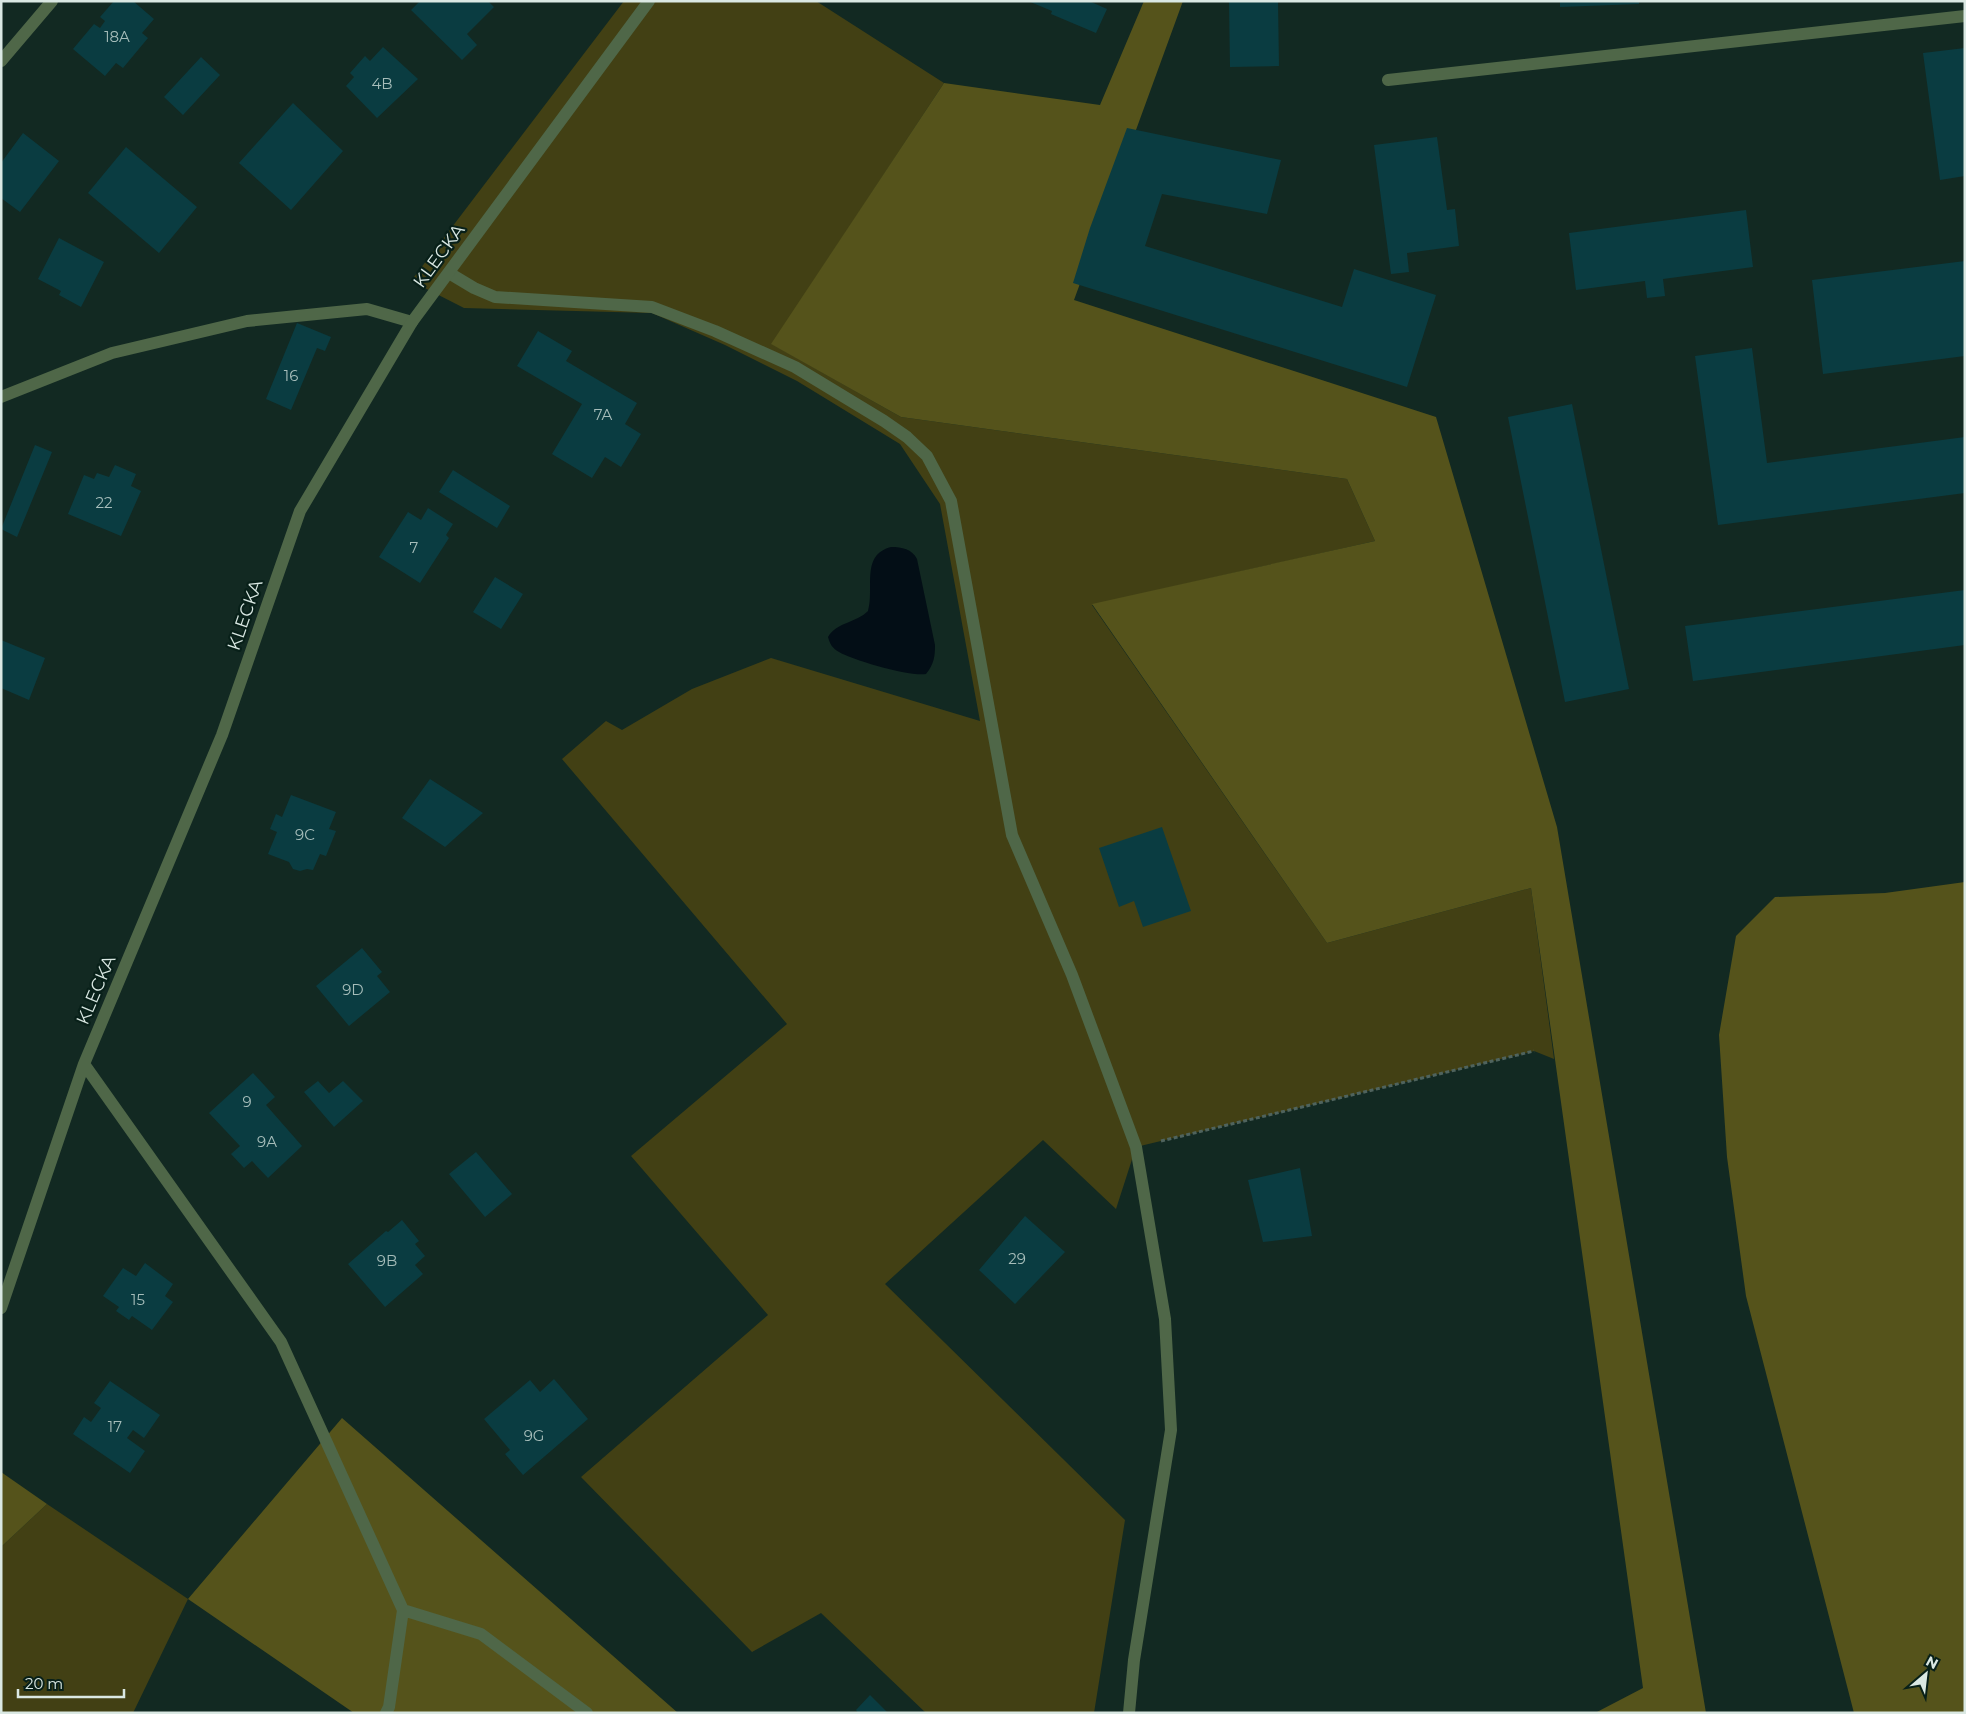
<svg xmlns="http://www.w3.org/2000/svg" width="1966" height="1714" viewBox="0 0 1966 1714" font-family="Montserrat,sans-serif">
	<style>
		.green { fill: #424014 }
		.forest { fill: #55531b }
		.water { fill: #030e16 }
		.building { fill: #0a3c41 }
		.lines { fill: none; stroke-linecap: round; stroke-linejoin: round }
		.path { stroke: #4f635d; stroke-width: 3; stroke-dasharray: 4 2.5; stroke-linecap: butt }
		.service { stroke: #4f6748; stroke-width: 12 }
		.minor { stroke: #4f6748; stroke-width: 12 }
		.labels { text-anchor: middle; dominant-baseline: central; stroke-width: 4.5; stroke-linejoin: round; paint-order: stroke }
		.number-label { font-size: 15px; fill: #a6bdba }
		.street-label { font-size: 18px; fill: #dae8e3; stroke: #082019 }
	</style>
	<rect width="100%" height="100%" fill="#122922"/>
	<path class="green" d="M624,1H816L944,83L772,344L901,417L1347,479L1375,541L1092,605L1327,943L1531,888L1554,1059L1534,1051L1136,1147L1116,1209L1043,1140L885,1284L1125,1520L1094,1713H926L821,1613L752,1652L581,1477L768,1315L631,1156L787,1024L562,759L606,721L622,730L692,689L771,658L980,721L940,504L900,444L797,381L725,345L652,313L464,308L411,281Z
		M47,1504L188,1599L133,1713H1V1547Z"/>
	<path class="forest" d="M1144,1H1183L1074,300L1436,417L1557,827L1706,1713H1595L1643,1688L1531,888L1327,943L1092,604L1375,541L1347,479L901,417L771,344L944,83L1100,105Z
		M1965,882V1713H1854L1746,1296L1727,1157L1719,1035L1736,936L1775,897L1885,893Z
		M342,1418L678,1713H354L188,1599Z
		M1,1472L47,1504L1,1547Z"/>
	<path class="water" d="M891,547C902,547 912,549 917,559L935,645C935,657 934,664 926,674C911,677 852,660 839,652C832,648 830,644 828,637C837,622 856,623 868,611C875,589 860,555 891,547Z"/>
	<path class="building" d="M114,1H133L154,19L142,33L148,38L123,68L116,63L105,76L73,49L94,24L100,28L105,21L100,17Z
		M420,1H488L494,7L467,34L477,45L462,60L411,10Z
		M1028,1H1089L1107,9L1096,33L1051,14L1052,11Z
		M1229,1H1278L1279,66L1230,67Z
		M1560,1H1639V4L1560,7Z
		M383,47L418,79L377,118L346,86L354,77L350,73L365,56L370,61Z
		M1965,48V176L1940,180L1923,53Z
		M201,57L220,75L183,115L164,97Z
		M293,103L343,151L291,210L239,163Z
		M1127,128L1281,160L1267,214L1162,194L1145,246L1342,307L1354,269L1436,295L1407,387L1073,283L1090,228Z
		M23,133L59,161L20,212L1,198V163Z
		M1437,137L1447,210L1455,209L1459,246L1407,253L1409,272L1391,274L1374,145Z
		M126,147L197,207L159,253L88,193Z
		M1746,210L1753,267L1663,279L1665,296L1647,298L1645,281L1576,290L1569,233Z
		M59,238L104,262L81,307L59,295L61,291L38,279Z
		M1965,261V356L1823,374L1812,280Z
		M297,323L331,337L325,351L317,348L291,410L266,399Z
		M538,331L572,351L566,361L637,403L625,424L641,434L621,467L605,457L592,478L552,454L582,404L517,366Z
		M1752,348L1767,463L1965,437V493L1718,525L1695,356Z
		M1572,404L1629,689L1565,702L1508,417Z
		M35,445L52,452L17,537L1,529Z
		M115,465L136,474L131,486L141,491L121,536L68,514L84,475L94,479L97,473L109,477Z
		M453,470L510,506L497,528L439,492Z
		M428,508L453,524L446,535L449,538L420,583L379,557L408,512L421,520Z
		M495,577L523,594L501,629L473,612Z
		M1965,590V645L1693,681L1685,626Z
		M1,640L45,658L29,700L1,688Z
		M430,779L483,813L445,847L402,818Z
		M291,795L336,812L329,829L336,831L326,856L320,854L313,870L307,869L300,871L293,869L289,862L268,854L277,832L270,829L276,814L282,817Z
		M1162,827L1191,911L1143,927L1134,901L1119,907L1099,848Z
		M362,948L382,972L377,976L390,992L349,1026L316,986Z
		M253,1073L275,1097L266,1105L302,1146L268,1178L252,1161L244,1168L231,1154L240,1146L209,1113Z
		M318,1081L329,1093L343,1081L363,1101L334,1127L304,1092Z
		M476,1152L512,1194L485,1217L449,1174Z
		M1300,1168L1312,1236L1263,1242L1248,1180Z
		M1025,1216L1065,1252L1015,1304L979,1270Z
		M402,1220L419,1241L415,1244L425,1256L415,1265L423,1274L385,1307L348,1264L386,1231L388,1232Z
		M145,1263L173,1284L165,1296L173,1302L152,1330L132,1316L129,1320L116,1311L119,1307L103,1296L123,1268L136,1276Z
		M554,1379L588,1419L523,1475L505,1454L510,1450L484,1419L530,1380L540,1392Z
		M110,1381L160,1415L144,1438L133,1430L127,1438L145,1451L130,1473L73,1434L84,1417L91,1422L101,1408L94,1403Z
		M870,1695L888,1713H858L856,1710Z"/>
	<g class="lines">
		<path class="path" d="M1161,1141L1534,1051"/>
		<path class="service" d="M1,61L52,1
			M1388,80L1965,16
			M449,273L474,288L495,297L652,307L715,331L795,367L884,421L907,437L927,456L951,501L1012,835L1072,975L1136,1147L1165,1319L1171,1430L1134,1660L1129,1713
			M1,397L112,353L247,321L367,309L412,322"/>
		<path class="minor" d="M84,1064L281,1342L403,1610L389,1707L386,1713
			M1,1308L84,1064L222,735L300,511L412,322L649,1
			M403,1610L481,1634L587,1713"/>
	</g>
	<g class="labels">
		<g class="number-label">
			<text x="117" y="36">18A</text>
			<text x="382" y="83">4B</text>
			<text x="291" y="375">16</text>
			<text x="603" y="414">7A</text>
			<text x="104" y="502">22</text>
			<text x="414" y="547">7</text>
			<text x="305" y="834">9C</text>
			<text x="353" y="989">9D</text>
			<text x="247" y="1101">9</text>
			<text x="267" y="1141">9A</text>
			<text x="1017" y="1258">29</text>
			<text x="387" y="1260">9B</text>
			<text x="138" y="1299">15</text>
			<text x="115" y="1426">17</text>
			<text x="534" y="1435">9G</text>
		</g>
		<g class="street-label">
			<text transform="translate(439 256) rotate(-54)">KLECKA</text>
			<text transform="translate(245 615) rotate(-71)">KLECKA</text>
			<text transform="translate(96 990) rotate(-67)">KLECKA</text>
		</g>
	</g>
	<rect width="1966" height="1714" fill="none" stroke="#dae8e3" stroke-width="5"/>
	<g transform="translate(1926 1674) rotate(28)" stroke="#082019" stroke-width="4" paint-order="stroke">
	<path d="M0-4L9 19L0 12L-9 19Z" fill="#dae8e3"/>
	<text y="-8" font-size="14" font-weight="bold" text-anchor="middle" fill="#dae8e3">N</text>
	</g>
	<path d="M18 1689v8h106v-8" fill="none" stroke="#dae8e3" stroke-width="2.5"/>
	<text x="25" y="1689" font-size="15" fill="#dae8e3" stroke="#082019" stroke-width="4" paint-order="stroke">20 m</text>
</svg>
